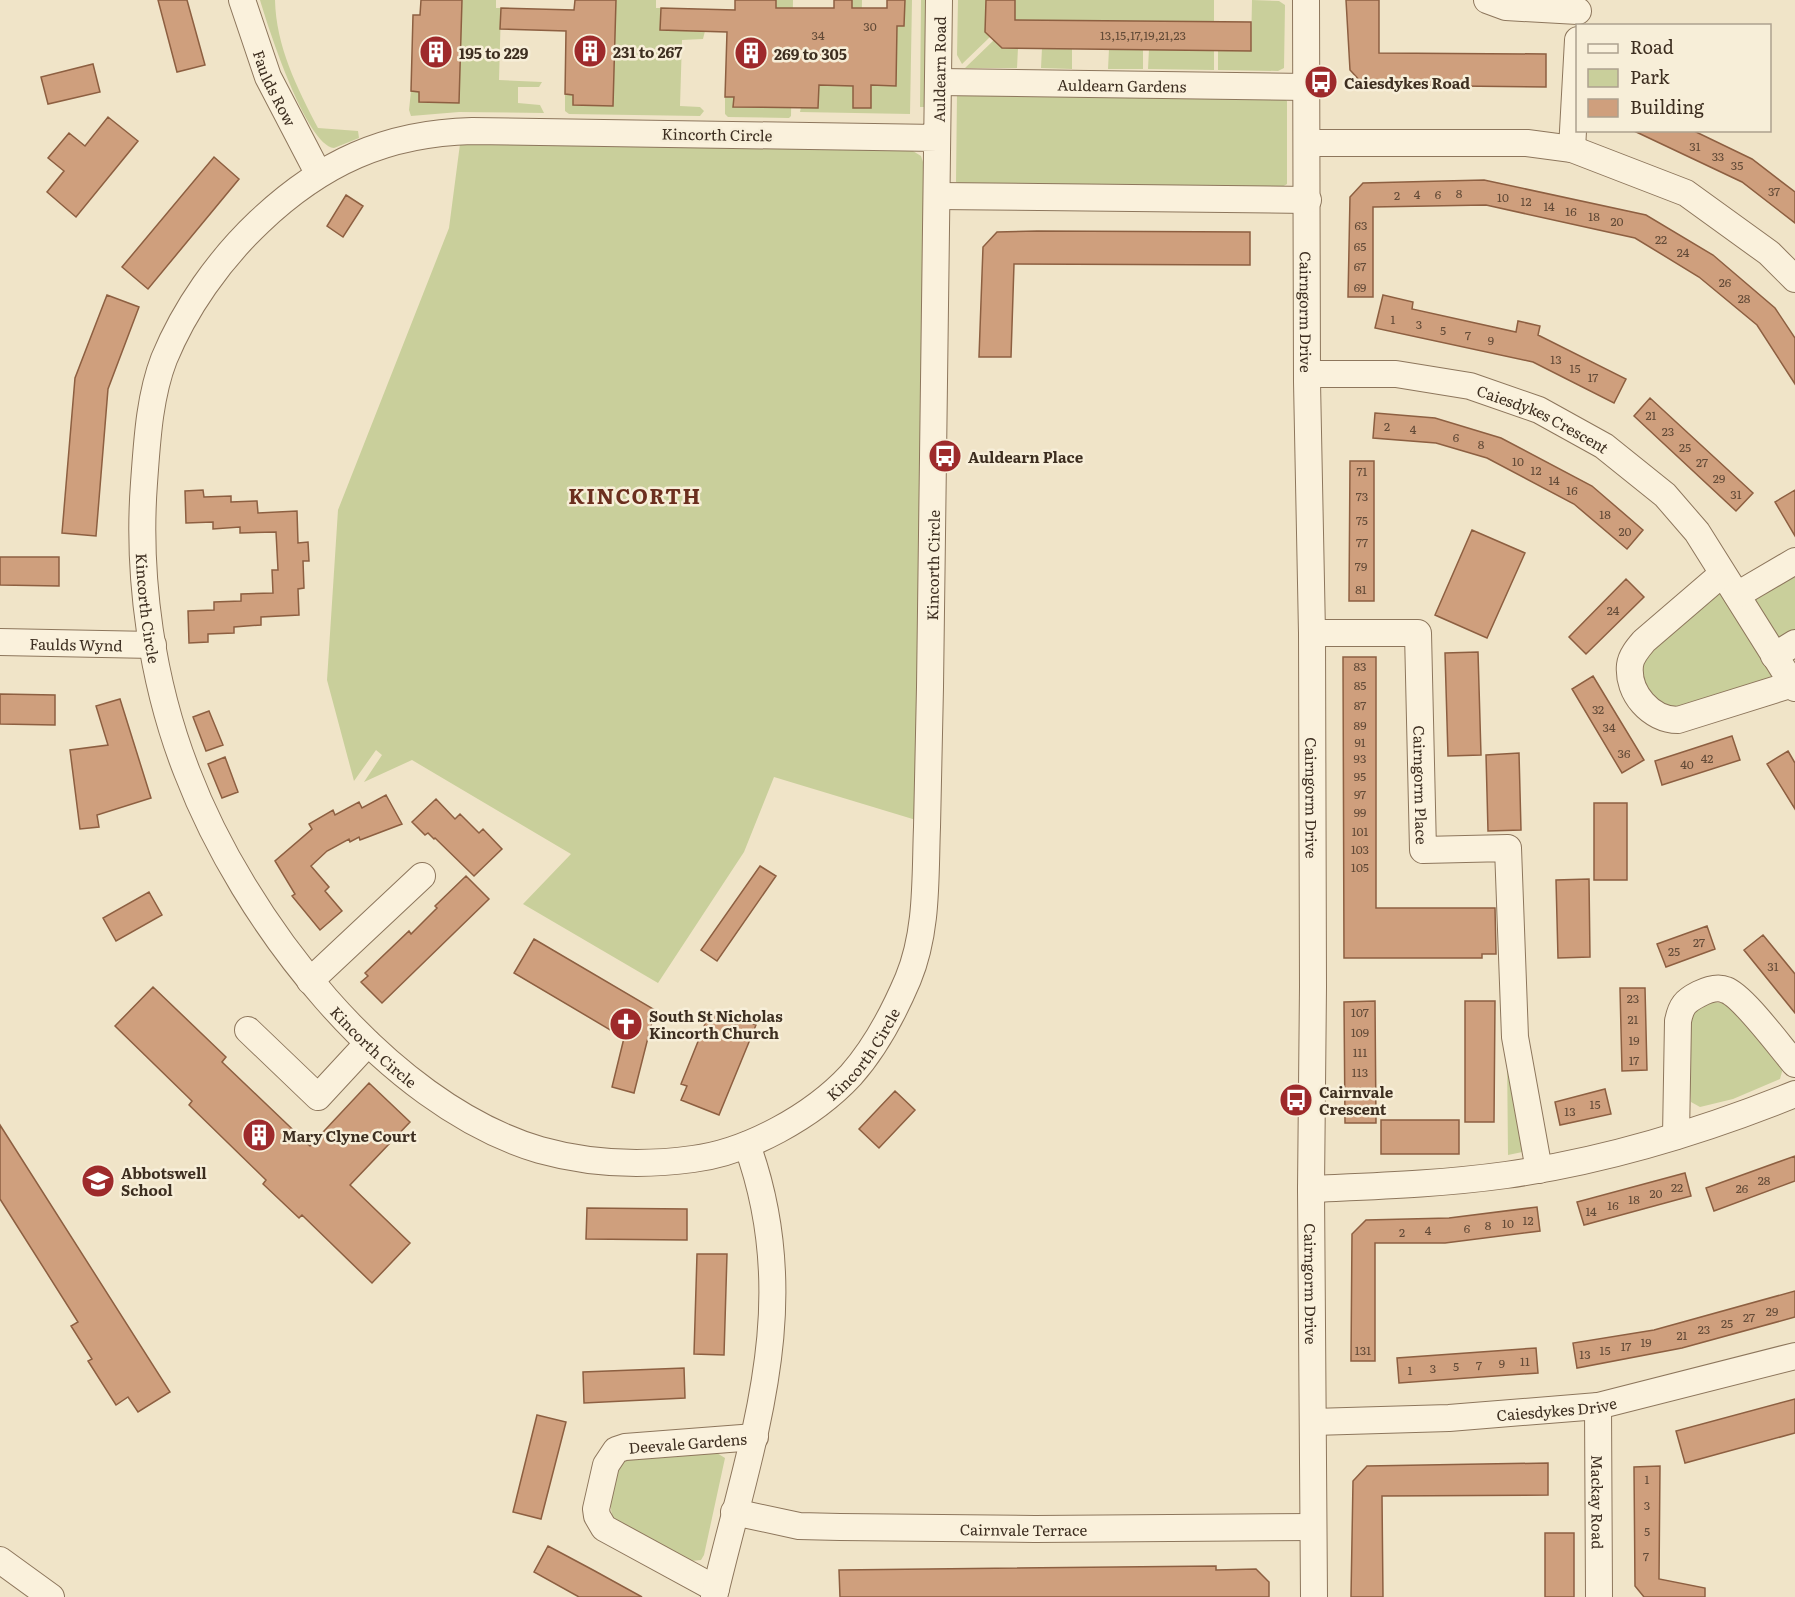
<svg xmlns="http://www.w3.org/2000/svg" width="1795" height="1597" viewBox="0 0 1795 1597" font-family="Literata,serif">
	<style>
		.green { fill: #c9cf9b; fill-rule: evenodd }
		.building { fill: #cf9f7d; stroke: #8d5f41; stroke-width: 1.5 }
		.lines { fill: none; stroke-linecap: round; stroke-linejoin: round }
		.minor-casing { stroke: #8d765c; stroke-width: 28 }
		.minor { stroke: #faf1dc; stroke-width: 26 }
		.labels { text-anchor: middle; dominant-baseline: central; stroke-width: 5; stroke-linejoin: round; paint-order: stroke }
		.number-label { font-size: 12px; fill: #624a37 }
		.poi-label { font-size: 15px; font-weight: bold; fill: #3d2e20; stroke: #f7eed8; text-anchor: start }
		.street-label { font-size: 15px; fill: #3d2e20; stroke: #f7eed8 }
		.district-label { font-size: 21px; font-weight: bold; letter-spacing: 1.5px; fill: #6b2e1e; stroke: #f7eed8 }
	</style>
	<rect width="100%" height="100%" fill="#f0e4c8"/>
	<path class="green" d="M260,0H275C276,46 297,88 318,128L358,131L359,138L334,148C306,145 268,27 260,0Z
		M462,0H496V8H501L499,80L542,82L539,87H518V103L540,105L544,113L459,112L411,116L409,110L411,91L419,92V102L459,103Z
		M616,0H656V8H661L660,30L705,31L703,39L682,40L680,106L700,107L704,111L700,116L569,114L565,111V94L573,95V105L613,106Z
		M776,0H793L791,116L789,118L728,117L725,114V97H734V107L774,108Z
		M852,0H862L861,47L887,26H904L905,0H912L910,114L800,112L801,107L818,108L819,82L827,85H844ZM896,48V86L879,85L871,82Z
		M921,0H927L928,107H920Z
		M958,0H986L985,32L990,37L962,64L957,55Z
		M1015,0H1214V22L1015,20Z
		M1252,0L1279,1L1285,5L1284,68L1278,71L1218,70V50H1251Z
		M994,40L1002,48H1018L1017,68H965Z
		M1042,48L1072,49V69L1041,68Z
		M1109,49H1143V69H1108Z
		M1149,49L1214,50V70L1148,69Z
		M957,94L1283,98L1287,101V184L1282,187L960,184L956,182Z
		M460,144L908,148L921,156L924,165L916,820L774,777L744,852L658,983L523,904L571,854L412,760L364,782L382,755L376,750L354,781L327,680L338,510L449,228Z
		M1795,561V643L1774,656L1793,684L1654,715L1635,652L1722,574L1738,595Z
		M1708,1001L1733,1005L1783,1068L1780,1079L1733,1099L1700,1107L1691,1102C1690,1080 1682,1024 1696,1008C1698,1005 1704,1003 1708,1001Z
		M1507,1052L1527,1151L1508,1155Z
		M712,1450L725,1458L704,1555L701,1560L691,1561L614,1520C606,1503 613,1474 623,1459Z"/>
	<path class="building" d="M158,0H187L205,65L177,72Z
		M421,0H462L459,103L419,102V92L411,91L413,15H420Z
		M575,0H616L613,106L573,105V95L565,94L566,31L500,29L501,8L574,10Z
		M735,0H776V8H834V0H852V8H887V0H905L904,26H897L896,86L871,85V108H853V86L819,85L818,108L733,107L734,97H725L727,32L660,30L661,8L735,10Z
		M986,0H1015V20L1251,22V51L1002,48L985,32Z
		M1346,0H1379V53L1546,54V87L1364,85L1350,70Z
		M93,64L100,92L48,104L41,77Z
		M108,117L138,141L76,217L47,192L64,171L48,158L69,133L85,146Z
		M1632,130H1692L1752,159L1795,192V223L1742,182Z
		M214,157L239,179L148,289L122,267Z
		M1484,180L1646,215L1713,255L1775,308L1795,338V384L1757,325L1699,277L1635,238L1486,205L1373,207V297H1348L1350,197L1363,183Z
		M346,195L363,206L343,237L327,226Z
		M1037,231L1250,232V265L1014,264L1011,357H979L983,247L997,232Z
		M107,295L139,307L108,389L96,536L62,533L75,378Z
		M1383,295L1413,302L1412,309L1516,332L1518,321L1540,326L1538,335L1626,379L1614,403L1533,362L1375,328Z
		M1650,398L1753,493L1736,511L1634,416Z
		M1375,413L1435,418L1501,438L1592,486L1643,530L1627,549L1574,504L1487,458L1436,443L1373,438Z
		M1350,461H1374V601H1349Z
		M203,490L204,497L231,496V502L257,501L258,513L297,511L298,543L308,542L309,561H303L304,588L298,589L299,615L261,617V625L234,627V633L208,634V642L189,643L188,611L214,610V602L241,601V594L273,593L272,570H278L276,532L240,533V527L213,529V522L186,523L185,491Z
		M1795,490V536L1775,502Z
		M1472,530L1525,553L1487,638L1435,615Z
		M0,557H59V586L0,585Z
		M1626,579L1644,597L1586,654L1569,637Z
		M1478,652L1481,755L1448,756L1445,653Z
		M1343,657H1376V908H1495L1496,954H1482V958H1344Z
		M1593,676L1644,760L1622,773L1572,689Z
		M0,694L55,695V725L0,724Z
		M120,699L151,798L97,815L99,827L80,829L70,750L108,745L96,706Z
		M209,711L223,745L206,751L193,717Z
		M1732,736L1740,760L1662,785L1655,761Z
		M1788,751L1795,763V809L1767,764Z
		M1519,753L1521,830L1488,831L1486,755Z
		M225,757L238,792L222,798L208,764Z
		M386,795L402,824L360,840L359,837L350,842L349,839L327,851L311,866L329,887L325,891L342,911L320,930L292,896L295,894L275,861L312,829L309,824L333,810L335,815L359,802L362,808Z
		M436,799L455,819L460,814L479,833L483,829L502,849L474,876L435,838L434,839L428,833L425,835L412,822Z
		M1594,803H1627V880H1594Z
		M760,866L776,876L717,961L701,950Z
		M466,876L489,899L382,1003L361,982L368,976L365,973L409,931L411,934L437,908L435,906Z
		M1589,879L1590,957L1558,958L1556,880Z
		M149,892L162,915L116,941L103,918Z
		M1707,926L1715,949L1666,967L1657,944Z
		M1763,935L1795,974V1013L1744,950Z
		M534,939L655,1010L634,1093L612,1087L624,1038L514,973Z
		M153,987L226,1057L222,1062L310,1146L369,1083L410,1122L350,1185L410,1243L372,1283L302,1215L299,1218L263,1184L266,1180L189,1105L192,1101L115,1026Z
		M1620,988H1645L1647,1070L1622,1071Z
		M1375,1001L1376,1123H1345L1344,1002Z
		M1465,1001H1495L1494,1122H1465Z
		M709,1014L737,1025L739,1018L756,1025L719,1115L681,1100L687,1086L681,1084Z
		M1605,1089L1611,1114L1560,1125L1555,1102Z
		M895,1091L915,1110L879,1148L859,1129Z
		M1381,1120H1459V1154H1381Z
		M0,1125L170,1392L138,1412L128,1397L116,1405L88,1361L92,1359L71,1326L78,1322L0,1199Z
		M1795,1156V1181L1714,1211L1706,1188Z
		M1685,1173L1691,1196L1584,1225L1577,1202Z
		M1537,1207L1540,1231L1445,1243H1375V1361H1351L1352,1234L1366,1220L1449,1218Z
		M587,1208L687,1209V1240L586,1239Z
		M697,1254H727L724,1355L694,1354Z
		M1795,1291V1317L1682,1348L1577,1368L1573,1343L1654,1330Z
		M1536,1348L1538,1373L1399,1383L1397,1358Z
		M684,1368L685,1398L584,1403L583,1372Z
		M1795,1399V1433L1685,1463L1676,1431Z
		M537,1415L566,1422L541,1519L513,1512Z
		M1548,1463V1495L1382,1496L1383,1597H1351L1353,1481L1367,1466Z
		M1660,1466L1659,1579L1705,1588V1597H1644L1635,1586L1634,1467Z
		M1545,1533H1574V1597H1545Z
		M548,1546L593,1570L642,1597H579L534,1572Z
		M1216,1566V1570L1256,1569L1269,1582V1597H840L839,1570Z"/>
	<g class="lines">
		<defs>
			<g id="minor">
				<path id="s1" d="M242,0L268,77L318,173"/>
				<path id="s2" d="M1306,0L1307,382L1312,633L1313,986L1311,1189L1314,1597"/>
				<path d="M1487,0L1506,7L1578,11"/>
				<path id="s3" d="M938,82L1307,87"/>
				<path id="s4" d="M937,138L472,131C386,133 321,163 259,222C219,260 185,308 164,359C149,398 147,443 144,483C137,578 152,683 187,772C243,919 384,1104 540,1150C590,1164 642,1166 693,1159C748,1152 813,1116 851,1075C875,1048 894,1012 908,979C928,931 925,877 927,827C928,780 929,733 930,687C934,458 937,229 939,0"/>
				<path d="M1308,143H1527L1572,149L1686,193L1769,253L1795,279"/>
				<path d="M1572,149L1578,40"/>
				<path d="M937,196L1308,200"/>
				<path id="s5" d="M1307,374H1396L1470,386L1539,410L1604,446L1665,495L1697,532L1795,688"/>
				<path d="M1722,574L1644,641C1638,648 1631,656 1630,665C1627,693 1651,720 1678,720L1793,684"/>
				<path d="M1737,595L1795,561"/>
				<path id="s6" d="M1312,633H1418L1423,850L1508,848L1515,1037L1539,1170"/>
				<path id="s7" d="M0,642L153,645"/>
				<path d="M1774,656L1795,643"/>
				<path d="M310,981L422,876"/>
				<path d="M248,1030L318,1097L368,1043"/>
				<path d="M1676,1136L1678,1021C1681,1006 1685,1001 1699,994C1707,990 1717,986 1726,990C1743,996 1781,1048 1795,1064"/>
				<path d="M1311,1189C1376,1186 1441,1184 1506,1175C1605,1161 1703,1131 1795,1094"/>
				<path id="s8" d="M1598,1406L1599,1597"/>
				<path id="s9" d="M1313,1422L1449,1418L1598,1406L1795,1356"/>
				<path id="s10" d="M734,1512L799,1526L840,1527L1035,1529L1313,1527"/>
				<path d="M0,1560L51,1597"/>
				<path id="s11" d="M716,1589L604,1528L597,1516L596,1509L606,1465L616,1450L625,1447L755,1437"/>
				<path d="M714,1597C751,1441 805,1304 747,1145"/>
			</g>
		</defs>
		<use href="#minor" class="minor-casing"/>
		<use href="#minor" class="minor"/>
	</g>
	<defs>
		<symbol id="building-disc" viewBox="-11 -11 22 22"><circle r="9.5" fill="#9e2a2b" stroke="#f7eed8"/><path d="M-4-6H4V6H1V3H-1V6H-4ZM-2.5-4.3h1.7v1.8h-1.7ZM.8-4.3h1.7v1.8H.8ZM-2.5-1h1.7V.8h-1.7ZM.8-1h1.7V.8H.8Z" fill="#fff"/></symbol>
		<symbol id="bus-disc" viewBox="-11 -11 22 22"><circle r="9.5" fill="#9e2a2b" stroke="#f7eed8"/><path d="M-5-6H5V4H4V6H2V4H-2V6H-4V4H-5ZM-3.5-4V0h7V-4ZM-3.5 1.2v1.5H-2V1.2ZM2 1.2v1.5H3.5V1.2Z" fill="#fff"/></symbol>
		<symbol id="church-disc" viewBox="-11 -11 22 22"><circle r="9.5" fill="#9e2a2b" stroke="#f7eed8"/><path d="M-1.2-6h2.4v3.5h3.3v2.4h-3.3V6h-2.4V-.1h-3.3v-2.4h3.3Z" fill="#fff"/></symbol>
		<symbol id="school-disc" viewBox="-11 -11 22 22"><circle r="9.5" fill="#9e2a2b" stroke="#f7eed8"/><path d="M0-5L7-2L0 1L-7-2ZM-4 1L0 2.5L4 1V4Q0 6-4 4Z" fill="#fff"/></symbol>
	</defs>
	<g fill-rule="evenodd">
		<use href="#building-disc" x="571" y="32" width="38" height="38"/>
		<use href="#building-disc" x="417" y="33" width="38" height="38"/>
		<use href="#building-disc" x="732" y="34" width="38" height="38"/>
		<use href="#bus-disc" x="1302" y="63" width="38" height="38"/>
		<use href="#bus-disc" x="926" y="437" width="38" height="38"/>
		<use href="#church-disc" x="607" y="1005" width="38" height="38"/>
		<use href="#bus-disc" x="1277" y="1081" width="38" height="38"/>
		<use href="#building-disc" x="240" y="1116" width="38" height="38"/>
		<use href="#school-disc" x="79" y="1162" width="38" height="38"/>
	</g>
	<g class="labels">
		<g class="number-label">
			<text x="870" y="26">30</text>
			<text x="818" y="35">34</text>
			<text x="1143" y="35">13,15,17,19,21,23</text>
			<text x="1695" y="146">31</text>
			<text x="1718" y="156">33</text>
			<text x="1737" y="165">35</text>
			<text x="1774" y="191">37</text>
			<text x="1459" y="193">8</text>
			<text x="1417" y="194">4</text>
			<text x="1438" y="194">6</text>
			<text x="1397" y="195">2</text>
			<text x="1503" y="197">10</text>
			<text x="1526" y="201">12</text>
			<text x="1549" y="206">14</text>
			<text x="1571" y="211">16</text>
			<text x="1594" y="216">18</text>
			<text x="1617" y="221">20</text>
			<text x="1361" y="225">63</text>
			<text x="1661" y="239">22</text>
			<text x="1360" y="246">65</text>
			<text x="1683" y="252">24</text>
			<text x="1360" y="266">67</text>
			<text x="1725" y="282">26</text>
			<text x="1360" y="287">69</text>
			<text x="1744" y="298">28</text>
			<text x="1393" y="319">1</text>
			<text x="1419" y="324">3</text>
			<text x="1443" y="330">5</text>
			<text x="1468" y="335">7</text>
			<text x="1491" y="340">9</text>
			<text x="1556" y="359">13</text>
			<text x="1575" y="368">15</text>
			<text x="1593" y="377">17</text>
			<text x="1651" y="415">21</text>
			<text x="1387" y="426">2</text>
			<text x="1413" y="429">4</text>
			<text x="1668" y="431">23</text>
			<text x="1456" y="437">6</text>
			<text x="1481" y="444">8</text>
			<text x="1685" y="447">25</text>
			<text x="1518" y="461">10</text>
			<text x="1702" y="462">27</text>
			<text x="1536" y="470">12</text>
			<text x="1362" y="471">71</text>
			<text x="1719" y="478">29</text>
			<text x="1554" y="480">14</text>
			<text x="1572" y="490">16</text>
			<text x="1736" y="494">31</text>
			<text x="1362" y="496">73</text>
			<text x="1605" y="514">18</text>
			<text x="1362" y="520">75</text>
			<text x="1625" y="531">20</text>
			<text x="1362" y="542">77</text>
			<text x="1361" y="566">79</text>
			<text x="1361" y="589">81</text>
			<text x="1613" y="610">24</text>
			<text x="1360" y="666">83</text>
			<text x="1360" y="685">85</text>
			<text x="1360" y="705">87</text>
			<text x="1598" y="709">32</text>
			<text x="1360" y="725">89</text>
			<text x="1609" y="727">34</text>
			<text x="1360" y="742">91</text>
			<text x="1624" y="753">36</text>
			<text x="1360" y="758">93</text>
			<text x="1707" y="758">42</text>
			<text x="1687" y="764">40</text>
			<text x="1360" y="776">95</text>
			<text x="1360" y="794">97</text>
			<text x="1360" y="812">99</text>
			<text x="1360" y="831">101</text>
			<text x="1360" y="849">103</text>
			<text x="1360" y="867">105</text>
			<text x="1699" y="942">27</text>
			<text x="1674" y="951">25</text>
			<text x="1773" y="966">31</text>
			<text x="1633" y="998">23</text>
			<text x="1360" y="1012">107</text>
			<text x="1633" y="1019">21</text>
			<text x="1360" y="1032">109</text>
			<text x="1634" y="1040">19</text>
			<text x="1360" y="1052">111</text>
			<text x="1634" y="1060">17</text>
			<text x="1360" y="1072">113</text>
			<text x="1595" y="1104">15</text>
			<text x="1570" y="1111">13</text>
			<text x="1764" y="1180">28</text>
			<text x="1677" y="1187">22</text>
			<text x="1742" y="1188">26</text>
			<text x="1656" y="1193">20</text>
			<text x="1634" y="1199">18</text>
			<text x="1613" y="1205">16</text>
			<text x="1591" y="1211">14</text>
			<text x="1528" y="1220">12</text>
			<text x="1508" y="1223">10</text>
			<text x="1488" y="1225">8</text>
			<text x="1467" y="1228">6</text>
			<text x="1428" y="1230">4</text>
			<text x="1402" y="1232">2</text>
			<text x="1772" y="1311">29</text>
			<text x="1749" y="1317">27</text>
			<text x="1727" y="1323">25</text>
			<text x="1704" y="1329">23</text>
			<text x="1682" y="1335">21</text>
			<text x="1646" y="1342">19</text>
			<text x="1626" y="1346">17</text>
			<text x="1363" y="1350">131</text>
			<text x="1605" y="1350">15</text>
			<text x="1585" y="1354">13</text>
			<text x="1525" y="1361">11</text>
			<text x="1502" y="1363">9</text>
			<text x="1479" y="1365">7</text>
			<text x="1456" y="1366">5</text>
			<text x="1433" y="1368">3</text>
			<text x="1410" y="1370">1</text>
			<text x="1647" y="1479">1</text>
			<text x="1647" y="1505">3</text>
			<text x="1647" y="1531">5</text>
			<text x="1646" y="1556">7</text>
		</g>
		<g class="poi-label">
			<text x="613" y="51">231 to 267</text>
			<text x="459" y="52">195 to 229</text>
			<text x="774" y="53">269 to 305</text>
			<text x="1344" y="82">Caiesdykes Road</text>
			<text x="968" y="456">Auldearn Place</text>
			<text x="649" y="1015">South St Nicholas<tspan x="649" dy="17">Kincorth Church</tspan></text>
			<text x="1319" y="1091">Cairnvale<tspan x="1319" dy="17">Crescent</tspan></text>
			<text x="282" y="1135">Mary Clyne Court</text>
			<text x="121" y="1172">Abbotswell<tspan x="121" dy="17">School</tspan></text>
		</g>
		<g class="street-label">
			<text stroke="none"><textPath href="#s4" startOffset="3184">Auldearn Road</textPath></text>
			<text stroke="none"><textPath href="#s3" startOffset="184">Auldearn Gardens</textPath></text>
			<text stroke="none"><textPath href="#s1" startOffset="94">Faulds Row</textPath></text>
			<text transform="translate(717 134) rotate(1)">Kincorth Circle</text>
			<text stroke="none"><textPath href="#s2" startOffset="312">Cairngorm Drive</textPath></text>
			<text stroke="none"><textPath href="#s5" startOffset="244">Caiesdykes Crescent</textPath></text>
			<text stroke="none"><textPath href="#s4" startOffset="2688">Kincorth Circle</textPath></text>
			<text stroke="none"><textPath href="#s4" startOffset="1122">Kincorth Circle</textPath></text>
			<text stroke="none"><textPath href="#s7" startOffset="76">Faulds Wynd</textPath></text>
			<text stroke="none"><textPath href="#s6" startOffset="258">Cairngorm Place</textPath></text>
			<text stroke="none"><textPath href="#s2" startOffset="798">Cairngorm Drive</textPath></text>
			<text stroke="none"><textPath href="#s4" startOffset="1626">Kincorth Circle</textPath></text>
			<text stroke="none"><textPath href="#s4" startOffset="2184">Kincorth Circle</textPath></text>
			<text stroke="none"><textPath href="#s2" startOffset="1284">Cairngorm Drive</textPath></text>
			<text stroke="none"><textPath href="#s9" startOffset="244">Caiesdykes Drive</textPath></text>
			<text stroke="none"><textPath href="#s11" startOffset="284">Deevale Gardens</textPath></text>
			<text stroke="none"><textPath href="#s8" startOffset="96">Mackay Road</textPath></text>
			<text stroke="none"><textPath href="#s10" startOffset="291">Cairnvale Terrace</textPath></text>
		</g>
		<g class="district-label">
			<text x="635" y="494">KINCORTH</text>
		</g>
	</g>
	<rect x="1576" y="24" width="195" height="108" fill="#f7eed8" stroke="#ada18e" stroke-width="1.5"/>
	<rect x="1588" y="44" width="30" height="9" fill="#faf1dc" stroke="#ada18e" stroke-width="1.5"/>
	<text x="1630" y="54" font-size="18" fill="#3d2e20">Road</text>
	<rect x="1588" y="69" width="30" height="18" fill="#c9cf9b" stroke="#ada18e" stroke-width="1.5"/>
	<text x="1630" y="84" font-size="18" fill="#3d2e20">Park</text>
	<rect x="1588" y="99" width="30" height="18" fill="#cf9f7d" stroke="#ada18e" stroke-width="1.5"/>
	<text x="1630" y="114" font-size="18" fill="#3d2e20">Building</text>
</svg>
